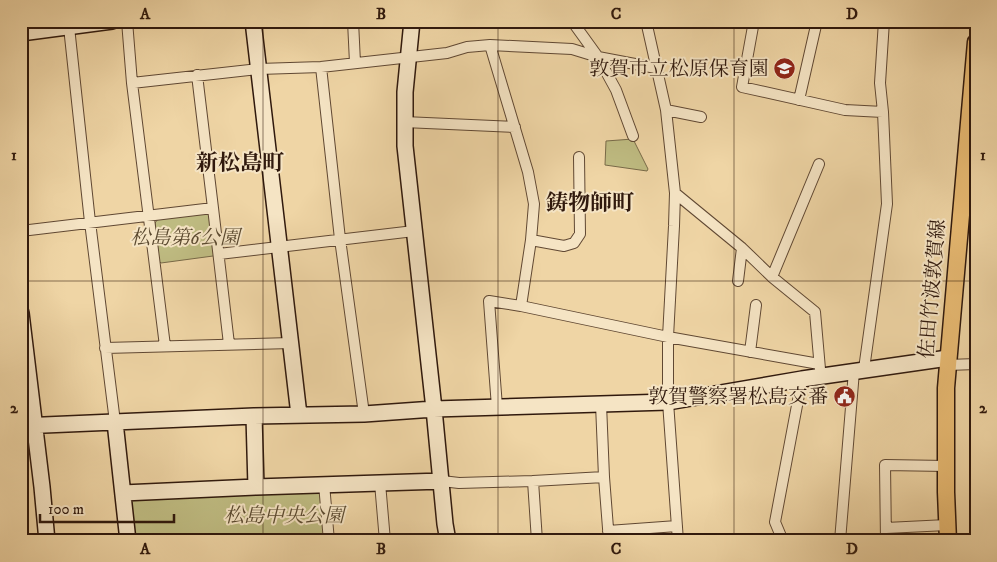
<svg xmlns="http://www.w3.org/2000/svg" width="997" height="562" viewBox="0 0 997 562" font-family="'IM FELL DW Pica','Noto Serif JP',serif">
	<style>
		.green { fill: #bfbc82; stroke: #786a48 }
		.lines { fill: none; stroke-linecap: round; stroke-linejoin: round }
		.street-casing { stroke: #604833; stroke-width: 12 }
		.secondary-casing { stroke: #30190d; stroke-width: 18 }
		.primary-casing { stroke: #30190d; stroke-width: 19 }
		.street { stroke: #f5e4c4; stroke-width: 10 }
		.secondary { stroke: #f5e4c4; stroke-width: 15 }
		.primary { stroke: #e8ba72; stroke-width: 16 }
		.grid { fill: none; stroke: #30190d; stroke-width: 1; stroke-opacity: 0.55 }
		.labels { text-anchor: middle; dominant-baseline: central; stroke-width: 4; stroke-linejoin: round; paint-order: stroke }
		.poi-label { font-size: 20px; fill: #30190d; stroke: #f5e4c4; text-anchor: end }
		.park-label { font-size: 20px; font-style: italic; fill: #5b4a30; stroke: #f5e4c4 }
		.street-label { font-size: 20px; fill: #30190d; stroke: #f5e4c4 }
		.quarter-label { font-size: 22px; font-weight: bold; fill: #30190d; stroke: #f5e4c4 }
		.neatline { fill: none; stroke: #30190d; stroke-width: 2 }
		.grid-label { font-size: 16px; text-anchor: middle; font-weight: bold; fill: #30190d }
	</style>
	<rect width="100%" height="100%" fill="#efd5a5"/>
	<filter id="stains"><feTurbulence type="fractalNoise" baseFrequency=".004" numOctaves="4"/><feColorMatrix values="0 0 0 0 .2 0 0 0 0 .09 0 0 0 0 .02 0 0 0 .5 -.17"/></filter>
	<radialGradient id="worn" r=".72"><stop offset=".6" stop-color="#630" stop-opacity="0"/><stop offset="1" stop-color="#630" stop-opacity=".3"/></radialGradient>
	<path class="green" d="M633,139L648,169L647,171L605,165L606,141Z
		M205,213L209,215L214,255L213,256L161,263L159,261L155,223L158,219Z
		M318,489L322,494L326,541H134L131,502L135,497Z"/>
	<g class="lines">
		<defs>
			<path id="street" d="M127,21L132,83L165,346
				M353,21L355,63
				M572,21L598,57L616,90L633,136
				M646,21L666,110L675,193L674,226L668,337V402L678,541
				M754,21L742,87L845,110L883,112
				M69,27L90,222L115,422
				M490,45L572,49L598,57L656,68
				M321,67L340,239L364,414
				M197,75L213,208
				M132,83L259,69L321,67L447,53L467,47L490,45L528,172L534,204L531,240L521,306
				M799,100L817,21
				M666,110L701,117
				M404,122L515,127
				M675,193L742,248L772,277L815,312L820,369
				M21,231L213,208L229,344
				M531,240L564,246L574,243L580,234L579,157
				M219,254L414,231
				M772,277L819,164
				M738,281L742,248
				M105,348L291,343
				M750,352L756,305
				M948,365L976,364
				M864,369L887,204L883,112L880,83L884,21
				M601,404L604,477L609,541
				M497,407L489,301L521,306L668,337L819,364
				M442,481L459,483L533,481L604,477
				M533,481L537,541
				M380,483L385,541
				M324,484L329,541
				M886,528L947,525
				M608,531L677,526
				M783,541L775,522L802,379
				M840,541L854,371
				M886,541L885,465L946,466"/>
			<path id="secondary" d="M253,21L299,415
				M412,21L405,92V146L434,409L445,524L448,541
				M21,33L112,21
				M21,313L42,487L47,541
				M254,416L256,487
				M115,422L128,541
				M21,426L254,416L364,414L434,409L668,402L802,379L948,358
				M123,493L256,487L442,481"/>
			<path id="primary" d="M948,541L946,492V388L976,42"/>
		</defs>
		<use href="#street" class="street-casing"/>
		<use href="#secondary" class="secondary-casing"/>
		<use href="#primary" class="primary-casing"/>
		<use href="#street" class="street"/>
		<use href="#secondary" class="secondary"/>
		<use href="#primary" class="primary"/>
	</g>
	<path class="grid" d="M263,21V541M498,21V541M734,21V541M21,281H976"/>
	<defs>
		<symbol id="school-disc" viewBox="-11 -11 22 22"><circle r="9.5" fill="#8f2418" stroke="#f5e4c4"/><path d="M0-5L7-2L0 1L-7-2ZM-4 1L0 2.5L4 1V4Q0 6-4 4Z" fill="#fff"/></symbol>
		<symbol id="civic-disc" viewBox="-11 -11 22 22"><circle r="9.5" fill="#8f2418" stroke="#f5e4c4"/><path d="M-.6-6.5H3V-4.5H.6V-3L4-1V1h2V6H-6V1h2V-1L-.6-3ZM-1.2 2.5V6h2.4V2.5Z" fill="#fff"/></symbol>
	</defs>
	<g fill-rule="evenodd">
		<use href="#school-disc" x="772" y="56" width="25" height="25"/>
		<use href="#civic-disc" x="832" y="384" width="25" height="25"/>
	</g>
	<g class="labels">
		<g class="poi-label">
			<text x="769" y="69">敦賀市立松原保育園</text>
			<text x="828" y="397">敦賀警察署松島交番</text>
		</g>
		<g class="park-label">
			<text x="185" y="238">松島第6公園</text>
			<text x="284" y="516">松島中央公園</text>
		</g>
		<g class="street-label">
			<text transform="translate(933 289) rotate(-85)">佐田竹波敦賀線</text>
		</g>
		<g class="quarter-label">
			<text x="240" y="163">新松島町</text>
			<text x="590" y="203">鋳物師町</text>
		</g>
	</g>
	<rect width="997" height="562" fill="none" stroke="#efd5a5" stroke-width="55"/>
	<path d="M40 514v8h134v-8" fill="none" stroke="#30190d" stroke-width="2.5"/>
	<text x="48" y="514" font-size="15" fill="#30190d" stroke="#f5e4c4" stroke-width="4" paint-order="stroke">100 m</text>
	<rect x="28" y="28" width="942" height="506" class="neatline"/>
	<g class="grid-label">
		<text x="145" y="19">A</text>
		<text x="381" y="19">B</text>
		<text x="616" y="19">C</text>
		<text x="852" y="19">D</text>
		<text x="14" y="160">1</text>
		<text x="983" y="160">1</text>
		<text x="14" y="413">2</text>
		<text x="983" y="413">2</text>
		<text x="145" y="554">A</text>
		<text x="381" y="554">B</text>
		<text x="616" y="554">C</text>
		<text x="852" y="554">D</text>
	</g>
	<rect width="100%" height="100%" filter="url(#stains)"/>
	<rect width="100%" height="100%" fill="url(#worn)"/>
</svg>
